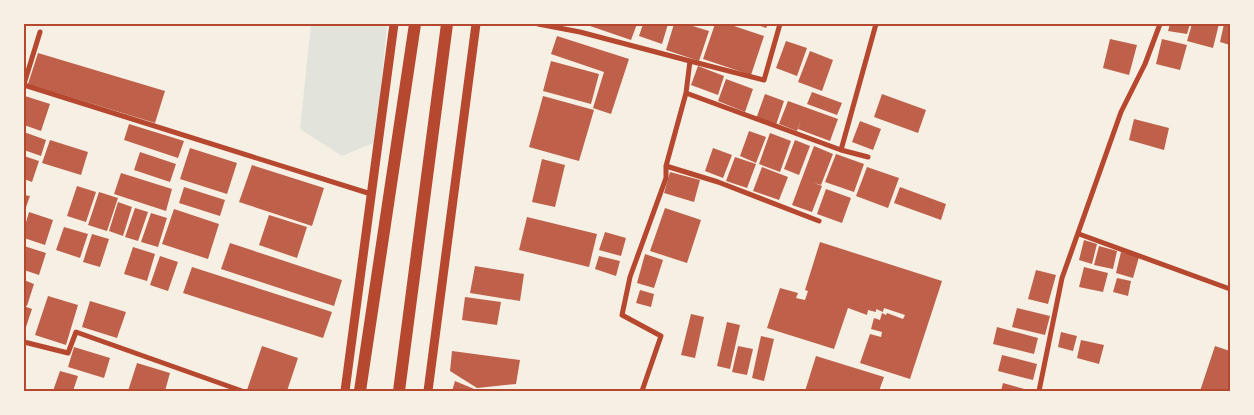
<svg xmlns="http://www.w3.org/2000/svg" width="1254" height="415" viewBox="0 0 1254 415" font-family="'Golos Text',sans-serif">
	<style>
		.green { fill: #e2e4dc }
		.building { fill: #bf614a }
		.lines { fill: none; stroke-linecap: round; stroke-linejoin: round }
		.minor { stroke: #b5482f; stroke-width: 5 }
		.tertiary { stroke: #b5482f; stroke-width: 9 }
		.primary { stroke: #b5482f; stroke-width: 12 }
		.neatline { fill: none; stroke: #b5482f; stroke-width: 2 }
	</style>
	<rect width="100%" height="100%" fill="#f6efe4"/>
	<path class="green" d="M311,24H387L376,142L342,156L300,129Z"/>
	<path class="building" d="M591,24H637L631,40L590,26Z
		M643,24H668L662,44L639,36Z
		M674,24H686L709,31L699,61L666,50Z
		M715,24H728L764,36L751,75L703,59Z
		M755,24H768L766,28Z
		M1170,24H1190L1187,34L1168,31Z
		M1192,24H1219L1213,48L1187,41Z
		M1224,24H1230V45L1220,42Z
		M557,36L629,59L611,114L593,108L604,72L551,54Z
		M1110,39L1137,45L1129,75L1103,68Z
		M1162,39L1187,45L1180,70L1156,64Z
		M786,41L807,48L797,76L776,68Z
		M810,51L833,60L822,91L798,82Z
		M38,53L165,91L155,123L28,84Z
		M551,61L599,74L591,104L543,91Z
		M698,66L724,76L718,95L691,85Z
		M726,79L753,89L745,112L718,101Z
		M812,92L842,103L837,115L807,104Z
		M765,94L784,101L776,125L756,119Z
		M882,94L926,110L918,133L874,117Z
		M25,96L50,104L41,131L24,125Z
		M543,96L594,110L579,161L529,147Z
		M788,101L838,119L830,141L798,129L801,120L797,131L779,124Z
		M1134,119L1169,128L1164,150L1129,140Z
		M860,121L881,129L873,150L852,142Z
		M129,124L184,141L178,158L124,140Z
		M749,131L766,137L756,163L740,156Z
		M24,132L46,140L41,156L24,150Z
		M770,133L791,141L780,172L759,164Z
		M50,140L88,152L81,175L42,163Z
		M795,140L810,146L799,175L784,169Z
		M814,146L833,154L821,185L814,183L822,186L812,212L792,205Z
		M190,148L237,163L227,194L180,179Z
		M713,148L732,155L723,178L705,171Z
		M140,152L176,164L170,182L134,170Z
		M836,154L864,164L854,192L825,182Z
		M24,156L39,161L32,182L24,179Z
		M735,157L756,164L747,188L726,181Z
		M542,159L565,165L555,207L532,202Z
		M252,165L324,188L312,226L239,202Z
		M762,167L788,177L779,200L753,191Z
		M867,167L899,178L888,208L856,196Z
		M670,172L700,180L694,202L664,193Z
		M121,173L172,189L166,211L114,194Z
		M77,186L96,192L86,222L67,216Z
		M184,187L225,200L220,216L179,203Z
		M900,187L946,204L941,220L894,203Z
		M826,189L851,198L842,223L817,214Z
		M99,192L118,198L107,231L88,225Z
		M24,195L30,196L24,213Z
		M118,202L132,207L123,236L109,231Z
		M135,208L148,212L138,241L125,237Z
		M665,208L701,220L687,263L650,251Z
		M174,209L219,224L208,259L162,244Z
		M29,212L53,220L45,245L24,238V229Z
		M151,213L167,218L158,247L141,242Z
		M269,215L307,227L297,258L259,245Z
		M527,217L597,234L589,267L519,250Z
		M64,227L88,234L80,258L56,250Z
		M605,232L626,238L621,256L599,250Z
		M92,234L109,239L100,267L83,262Z
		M1084,240L1097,244L1092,264L1079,260Z
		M820,242L942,281L910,379L860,363L870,334L881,337L882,332L871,329L874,318L880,320L882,313L886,315L887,313L903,319L905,315L884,308L883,312L876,309V312L868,310L867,315L848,308L834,349L767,328L780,288L798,293L796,298L805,300L808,291L805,290Z
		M230,243L342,280L334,306L221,269Z
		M24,246L46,253L39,275L24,270Z
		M1099,246L1117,251L1113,269L1094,265Z
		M133,247L155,254L147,281L124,274Z
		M1121,252L1139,257L1133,278L1116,273Z
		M645,254L663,260L654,288L637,283Z
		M160,256L178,262L168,291L150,285Z
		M599,256L620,261L616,276L595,269Z
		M475,266L524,274L520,301L470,293Z
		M192,267L332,312L323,338L183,293Z
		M1084,267L1108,273L1103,292L1079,287Z
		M1036,270L1056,275L1048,304L1028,299Z
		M1117,278L1131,281L1128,296L1113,292Z
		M24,280L34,284L27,306L24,305Z
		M640,290L654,294L651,307L636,303Z
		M48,296L78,305L66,345L35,335Z
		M465,297L501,302L497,325L462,320Z
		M90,301L126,312L117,338L82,327Z
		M24,306L32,309L24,333Z
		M1017,308L1050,316L1045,335L1012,327Z
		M691,314L704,317L695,358L681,355Z
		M727,322L740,325L730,369L717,366Z
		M997,327L1038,338L1034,354L993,344Z
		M1061,332L1077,336L1073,351L1058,347Z
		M761,336L774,339L764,381L752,378Z
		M1081,340L1104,345L1099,364L1077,358Z
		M262,346L298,358L287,391H252L247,390Z
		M738,346L753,349L747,375L732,372Z
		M1215,346L1230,351V391H1200Z
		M74,347L110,358L104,378L68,367Z
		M452,351L520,360L516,384L477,388L450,371Z
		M1002,355L1037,364L1033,380L998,371Z
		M816,356L884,377L879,391H805Z
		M137,363L170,373L165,391H128Z
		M60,371L78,376L73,391H53Z
		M455,381L479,391H452Z
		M1003,383L1028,390V391H1001Z"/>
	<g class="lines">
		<path class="minor" d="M538,24L580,32L690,61
			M24,84L40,32
			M24,85L371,194
			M686,93L841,150L876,24
			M841,150L868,157
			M666,166L718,182L819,221
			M1079,234L1230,289
			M24,342L68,353L76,332L242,391
			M642,391L661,336L622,315L630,277L666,178V166L686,93L690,61L764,80L780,24
			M1039,391L1062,278L1121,112L1145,64L1160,24"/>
		<path class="tertiary" d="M345,391L394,24
			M428,391L476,24"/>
		<path class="primary" d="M360,391L415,24
			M399,391L447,24"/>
	</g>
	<rect width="1254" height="415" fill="none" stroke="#f6efe4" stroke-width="50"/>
	<rect x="25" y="25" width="1204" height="365" class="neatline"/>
</svg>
